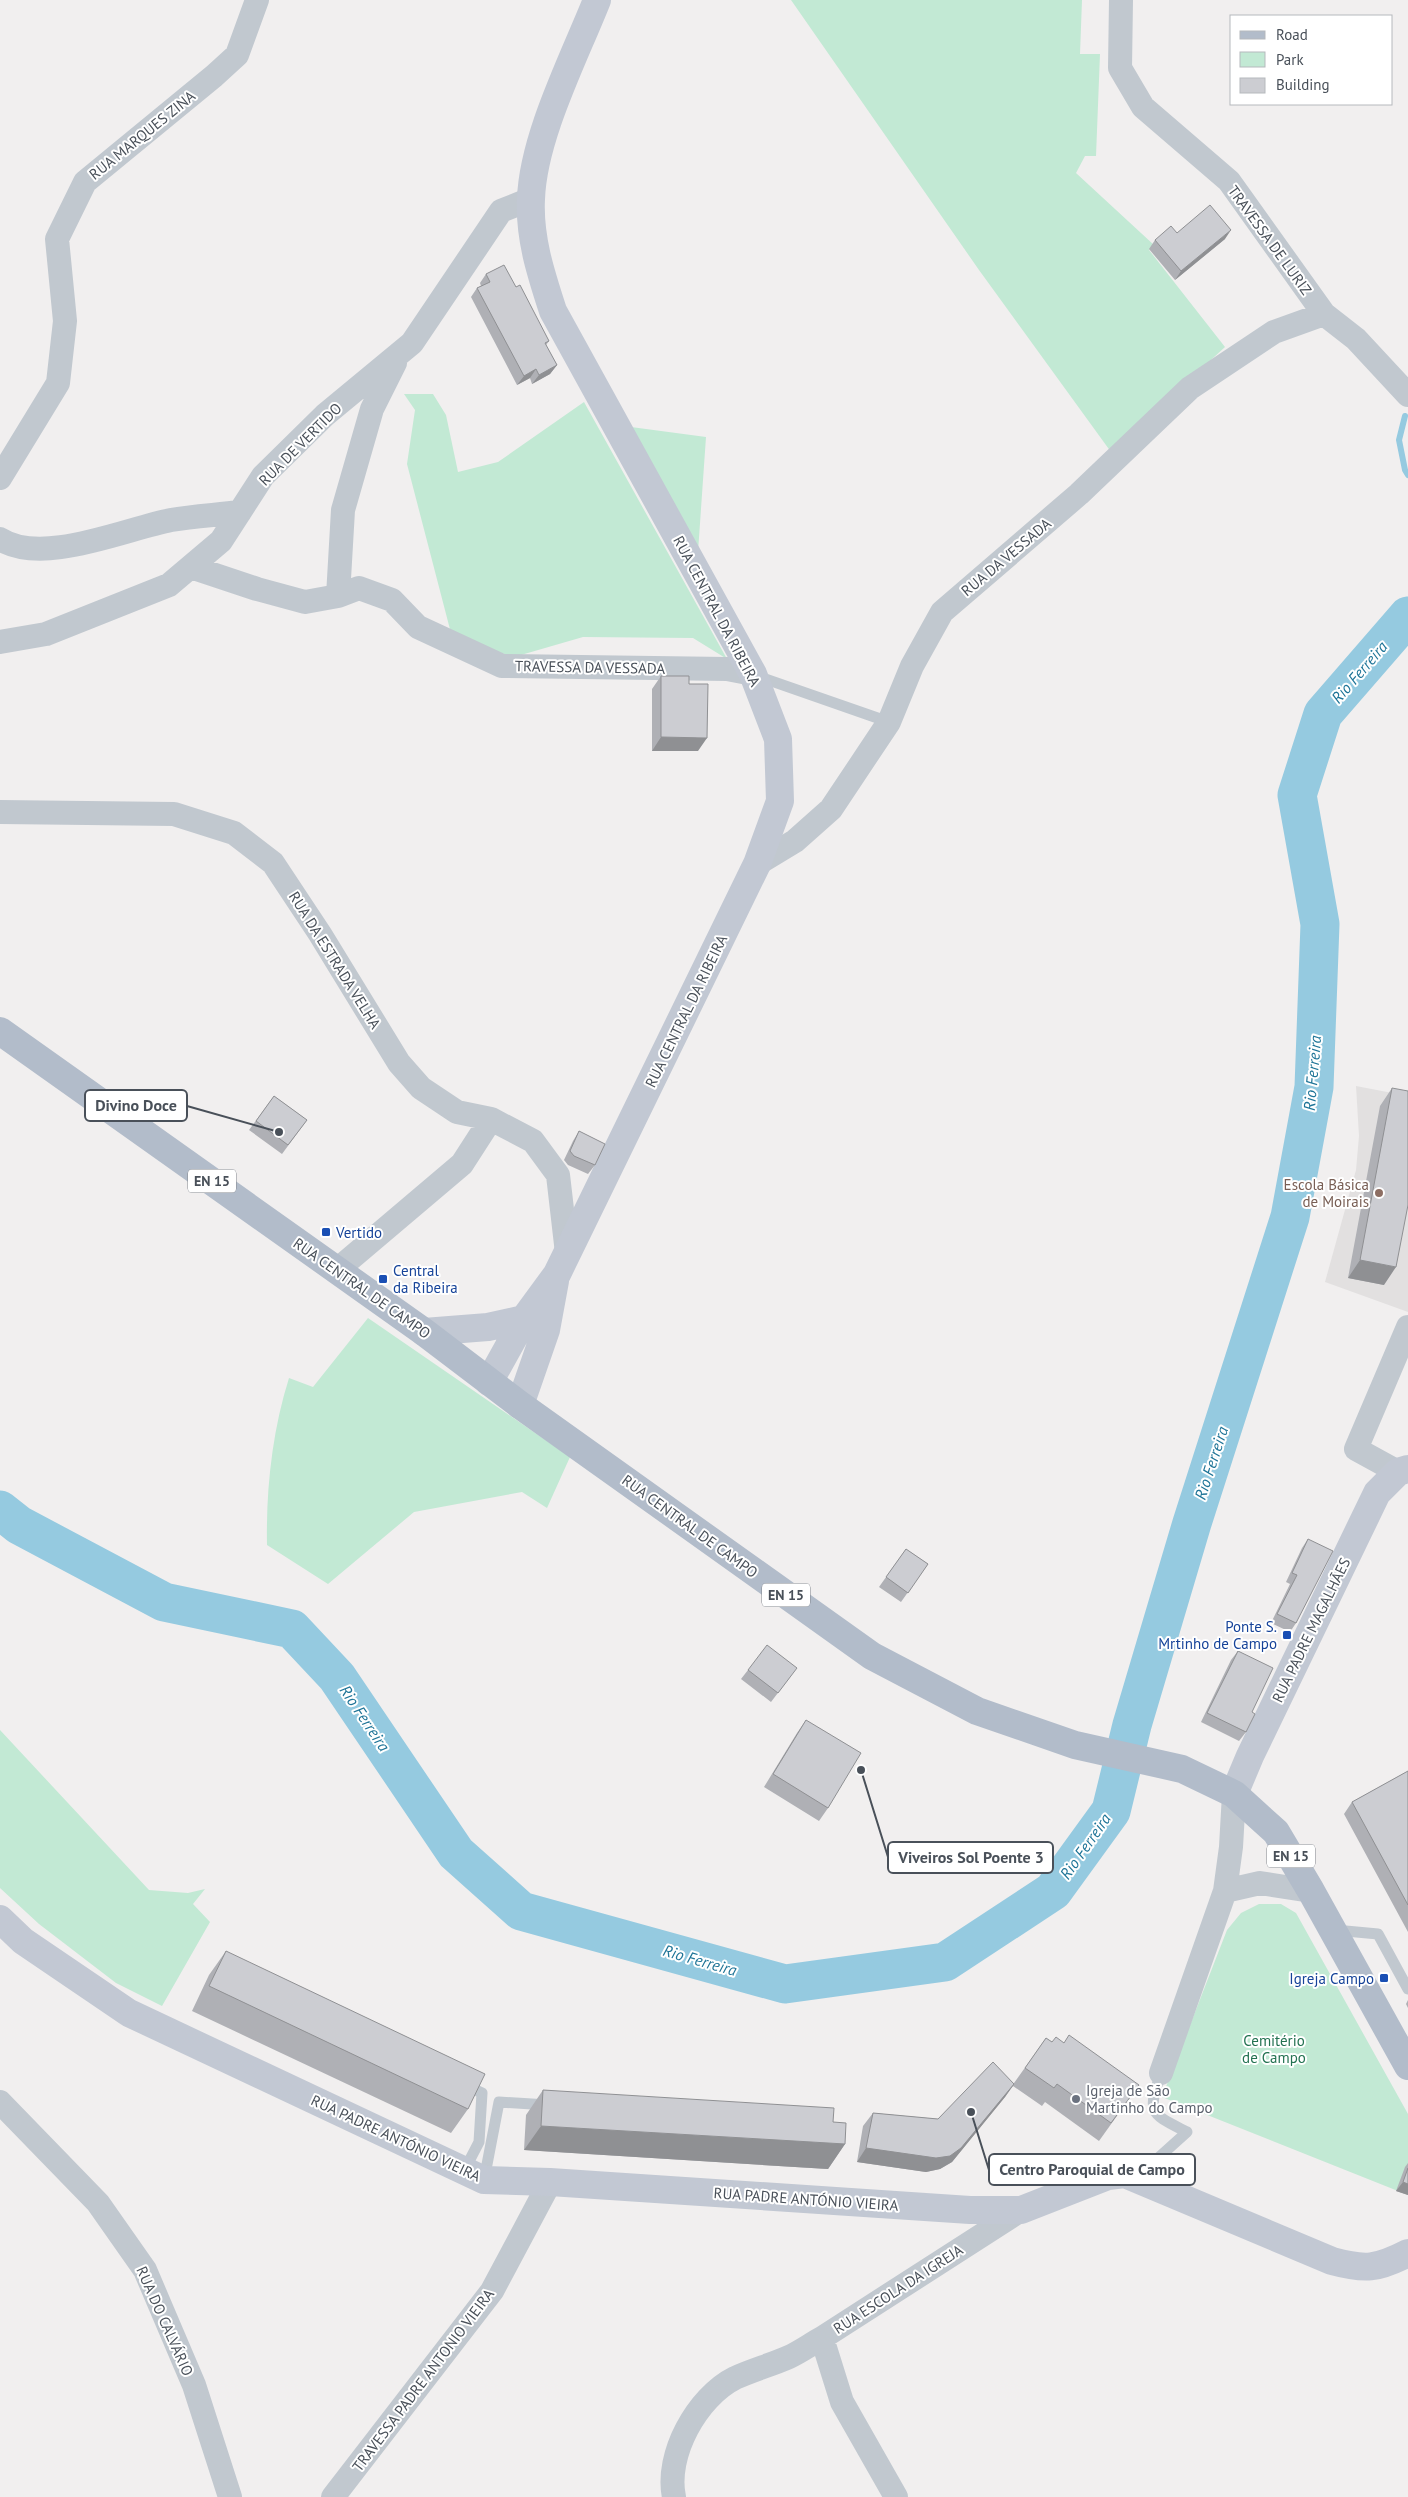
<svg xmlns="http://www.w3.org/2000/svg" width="1408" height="2497" viewBox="0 0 1408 2497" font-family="'PT Sans',sans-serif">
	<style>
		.education { fill: #e2e0e0 }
		.green { fill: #c2e9d4 }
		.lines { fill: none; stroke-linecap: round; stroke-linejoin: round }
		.stream { stroke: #95cae0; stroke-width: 6 }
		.river { stroke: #95cae0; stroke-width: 39 }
		.lane { stroke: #c1c8cf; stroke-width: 11 }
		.street { stroke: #c1c8cf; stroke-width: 24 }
		.secondary { stroke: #c2c8d3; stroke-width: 28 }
		.primary { stroke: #b2bcca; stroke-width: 28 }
		.wall { fill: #afb0b5 }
		.shaded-wall { fill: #8f9093 }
		.building { fill: #cccdd2; stroke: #8f9093 }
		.education-dot { fill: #8d6e63; stroke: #fff; stroke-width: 2 }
		.transit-dot { fill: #1a4fb4; stroke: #fff; stroke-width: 2 }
		.worship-dot { fill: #6b7280; stroke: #fff; stroke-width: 2 }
		.labels { text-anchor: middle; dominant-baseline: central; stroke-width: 4; stroke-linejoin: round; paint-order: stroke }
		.shield { fill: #fff; stroke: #80848b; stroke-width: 1 }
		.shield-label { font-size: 14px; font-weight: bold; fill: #495059 }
		.street-label { font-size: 15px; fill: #495059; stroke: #fff }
		.education-label { font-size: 15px; fill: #785e54; stroke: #fff; text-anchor: end }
		.transit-label { font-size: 15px; fill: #164399; stroke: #fff; text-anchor: start }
		.park-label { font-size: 15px; fill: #237251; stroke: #fff }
		.worship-label { font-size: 15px; fill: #5b616d; stroke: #fff; text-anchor: start }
		.water-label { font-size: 16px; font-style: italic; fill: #1e7497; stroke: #fff }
		.leader { fill: none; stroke: #495059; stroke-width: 2 }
		.callout-dot { fill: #495059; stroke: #fff; stroke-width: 2 }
		.callout { fill: #fff; stroke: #495059; stroke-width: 2 }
		.callout-label { font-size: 16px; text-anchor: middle; font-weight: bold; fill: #495059 }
	</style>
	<rect width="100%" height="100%" fill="#f1efef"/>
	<path class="education" d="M1356,1086L1408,1096V1312L1325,1282L1356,1170L1359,1136Z"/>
	<path class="green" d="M791,0H1082L1080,54H1100L1096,156H1085L1076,173L1154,245L1149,250L1225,347L1111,452L979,270Z
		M404,394H433L446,415L458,472L498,462L584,402L727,659L693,638L583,637L514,657L452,637L407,464L415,410Z
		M631,427L706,437L698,552Z
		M368,1318L570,1457L547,1508L522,1492L414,1512L328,1584L267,1545C266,1490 272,1432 289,1378L313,1387Z
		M0,1730L149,1890L188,1893L205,1889L193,1904L210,1922L162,2006L116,1983L39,1924L0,1888Z
		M1259,1904H1281L1296,1913L1408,2114V2195L1162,2097L1227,1930L1241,1913Z"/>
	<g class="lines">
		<path class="stream" d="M1405,416L1399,440L1405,470L1408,475"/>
		<path class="river" d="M0,1510L19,1525L164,1602L292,1629L337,1677L456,1853L521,1911L785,1984L945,1962L1053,1891L1111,1811L1132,1725L1192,1523L1290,1217L1314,1087L1320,924L1297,795L1323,714L1408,616"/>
		<path class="lane" d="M757,676L889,722
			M1335,1930L1378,1934L1408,1989
			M464,2171L479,2142L482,2093L465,2085
			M1137,2177L1187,2132C1150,2113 1147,2114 1161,2073
			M484,2180L499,2102L548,2105"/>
		<path class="street" d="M1121,0L1120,68L1143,107L1229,181L1324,314L1356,339L1408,395
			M0,478L58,383L65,321L57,239L85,182L214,76L237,55L257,0
			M0,539C42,566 125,529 171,520C194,516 217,515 240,512
			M191,567L257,589L305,602L338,596L359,588L392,600L418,627L502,666L727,669L753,674
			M338,596L343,510L372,409L395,363
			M0,642L46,634L169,585L221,541L263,476L325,415L412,343L501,211L531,199
			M0,812L174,814L234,833L273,863L320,934L399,1063L421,1088L457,1112L491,1119L533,1141L558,1175L567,1253
			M757,864L795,841L831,809L889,722L912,666L942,612L1079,494L1190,388L1274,332L1324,314
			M337,1270L462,1164L491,1119
			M1398,1472L1356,1449L1408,1327
			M1225,1891L1260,1883L1311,1891
			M1161,2073L1225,1891L1231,1847L1234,1794
			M0,2102L98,2203L145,2270L194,2385L230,2497
			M822,2338L842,2402L896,2497
			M333,2497L492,2291L550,2182
			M674,2497C665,2455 697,2397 735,2378C752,2370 771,2365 789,2357C800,2352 811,2344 822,2338L1021,2210"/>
		<path class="secondary" d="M424,1332L488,1327L524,1319
			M489,1382L524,1319L557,1274L757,864L780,801L778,739L753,674L553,311C541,274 529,238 531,199C533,137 574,58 597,0
			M520,1405L546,1330L555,1281
			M1234,1794L1250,1756L1377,1493L1398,1472L1408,1469
			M0,1919L23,1941L129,2013L484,2180L550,2182L970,2210H1021L1108,2176L1125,2174L1332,2261C1365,2270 1377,2269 1408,2253"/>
		<path class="primary" d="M0,1031L424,1332L520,1405L872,1656L977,1711L1075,1745L1182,1769L1234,1794L1276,1832L1311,1891L1408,2066"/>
	</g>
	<path class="wall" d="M1177,233L1225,239L1175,280L1149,249L1155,240Z
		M486,274L516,287L549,341L546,345L557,365L550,374L532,384L530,378L517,385L471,297L477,288L481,286L480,283Z
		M661,676L689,684L698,751H652V689Z
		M1392,1088L1384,1285L1348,1278L1380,1106Z
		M274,1096L307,1120L282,1154L249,1130Z
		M579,1131L595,1165L588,1174L568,1165L564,1160L573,1141Z
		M1308,1539L1296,1623L1290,1632L1271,1623L1290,1584L1286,1582L1302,1548Z
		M906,1549L928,1564L901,1602L879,1587Z
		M1238,1651L1246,1732L1239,1741L1201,1722L1231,1660Z
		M748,1670L790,1677L771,1702L741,1679Z
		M806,1720L828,1808L819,1821L764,1787L797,1733Z
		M1408,1771V1932L1344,1814L1352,1802Z
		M226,1951L468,2109L451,2133L192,2011L209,1975Z
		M1408,2000V2008L1406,2004Z
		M1046,2038L1052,2042L1064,2043L1139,2085L1099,2141L1045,2102L1042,2106L1013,2086L1005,2097L952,2162L940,2169L926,2172L857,2162L863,2126L873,2113L938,2119L1014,2083Z
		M543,2090L833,2122L845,2144L828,2169L524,2150L526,2115Z
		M1408,2163V2195L1396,2191L1405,2167Z"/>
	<path class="shaded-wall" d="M1231,230L1225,239L1175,280L1181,271Z
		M557,365L550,374L532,384L539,375Z
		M536,369L530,378L517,385L524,376Z
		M661,737L707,738L698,751H652Z
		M1360,1260L1396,1267L1384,1285L1348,1278Z
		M1014,2084L1005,2097L952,2162L940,2169L926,2172L857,2162L866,2148L950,2156Z
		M541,2126L845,2144L828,2169L524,2150Z
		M1403,2182L1408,2184V2195L1396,2191Z"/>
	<path class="building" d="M1210,205L1231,230L1181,271L1155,240L1171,226L1177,233Z
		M504,265L516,287L520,285L549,341L545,343L557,365L539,375L536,369L524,376L477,288L490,282L486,274Z
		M661,676H689V684H708L707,738L661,737Z
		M1392,1088L1408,1091V1205L1396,1267L1360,1260Z
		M274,1096L307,1120L288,1145L256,1121Z
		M579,1131L605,1144L595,1165L574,1156L570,1151Z
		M1308,1539L1333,1551L1296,1623L1277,1614L1297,1575L1292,1573Z
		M906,1549L928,1564L908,1593L886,1577Z
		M767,1645L797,1668L778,1693L748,1670Z
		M1238,1651L1273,1668L1252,1712L1255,1714L1246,1732L1207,1713Z
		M806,1720L861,1753L828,1808L773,1774Z
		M1408,1771V1905L1352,1802Z
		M226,1951L485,2074L468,2109L209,1986Z
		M1069,2035L1139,2085L1111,2123L1057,2084L1054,2088L1025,2068L1046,2038L1052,2042L1056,2037L1064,2043Z
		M993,2062L1014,2084L961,2148L950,2156L936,2158L866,2148L873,2113L938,2119Z
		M543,2090L834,2108L833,2122L846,2123L845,2144L541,2126Z
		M1408,2168V2184L1403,2182Z"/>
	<circle class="education-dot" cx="1379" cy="1193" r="5"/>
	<g class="transit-dot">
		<rect x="321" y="1227" width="10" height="10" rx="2.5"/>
		<rect x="378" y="1274" width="10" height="10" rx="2.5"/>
		<rect x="1282" y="1630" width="10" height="10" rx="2.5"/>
		<rect x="1379" y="1973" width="10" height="10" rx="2.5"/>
	</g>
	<circle class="worship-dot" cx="1076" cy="2099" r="5"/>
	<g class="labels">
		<g class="shield">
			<rect x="188" y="1169.5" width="48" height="23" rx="4"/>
			<rect x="762" y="1583.5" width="48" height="23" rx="4"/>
			<rect x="1267" y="1844.5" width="48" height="23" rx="4"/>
		</g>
		<g class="shield-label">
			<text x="212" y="1181">EN 15</text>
			<text x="786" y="1595">EN 15</text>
			<text x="1291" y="1856">EN 15</text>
		</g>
		<g class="street-label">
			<text transform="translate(142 135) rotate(-39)">RUA MARQUES ZINA</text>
			<text transform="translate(1270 240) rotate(54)">TRAVESSA DE LURIZ</text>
			<text transform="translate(300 444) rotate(-45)">RUA DE VERTIDO</text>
			<text transform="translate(1006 557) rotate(-40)">RUA DA VESSADA</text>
			<text transform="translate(717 611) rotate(62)">RUA CENTRAL DA RIBEIRA</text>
			<text transform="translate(590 667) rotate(1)">TRAVESSA DA VESSADA</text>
			<text transform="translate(335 960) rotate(58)">RUA DA ESTRADA VELHA</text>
			<text transform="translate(686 1011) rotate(-64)">RUA CENTRAL DA RIBEIRA</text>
			<text transform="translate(362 1288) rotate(35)">RUA CENTRAL DE CAMPO</text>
			<text transform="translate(690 1526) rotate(36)">RUA CENTRAL DE CAMPO</text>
			<text transform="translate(1311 1630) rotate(-64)">RUA PADRE MAGALHÃES</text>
			<text transform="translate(396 2138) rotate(25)">RUA PADRE ANTÓNIO VIEIRA</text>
			<text transform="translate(806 2199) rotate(4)">RUA PADRE ANTÓNIO VIEIRA</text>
			<text transform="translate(898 2289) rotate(-33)">RUA ESCOLA DA IGREJA</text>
			<text transform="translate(165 2321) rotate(66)">RUA DO CALVÁRIO</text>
			<text transform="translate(423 2380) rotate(-53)">TRAVESSA PADRE ANTONIO VIEIRA</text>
		</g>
		<g class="education-label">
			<text x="1369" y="1184">Escola Básica<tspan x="1369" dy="17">de Moirais</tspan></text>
		</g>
		<g class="transit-label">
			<text x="336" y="1232">Vertido</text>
			<text x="393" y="1270">Central<tspan x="393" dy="17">da Ribeira</tspan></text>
			<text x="1277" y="1626" text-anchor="end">Ponte S.<tspan x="1277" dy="17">Mrtinho de Campo</tspan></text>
			<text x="1374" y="1978" text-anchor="end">Igreja Campo</text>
		</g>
		<g class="park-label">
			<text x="1274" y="2040">Cemitério<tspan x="1274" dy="17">de Campo</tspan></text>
		</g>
		<g class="worship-label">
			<text x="1086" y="2090">Igreja de São<tspan x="1086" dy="17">Martinho do Campo</tspan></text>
		</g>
		<g class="water-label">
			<text transform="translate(1359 672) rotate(-49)">Rio Ferreira</text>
			<text transform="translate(1312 1073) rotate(-85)">Rio Ferreira</text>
			<text transform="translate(1211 1463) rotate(-72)">Rio Ferreira</text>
			<text transform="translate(365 1718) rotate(56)">Rio Ferreira</text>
			<text transform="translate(1085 1846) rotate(-55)">Rio Ferreira</text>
			<text transform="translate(700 1960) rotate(16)">Rio Ferreira</text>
		</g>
	</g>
	<path class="leader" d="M279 1132L187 1106M861 1770L888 1857M971 2112L989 2170"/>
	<g class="callout-dot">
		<circle cx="279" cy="1132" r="5"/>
		<circle cx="861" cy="1770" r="5"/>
		<circle cx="971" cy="2112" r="5"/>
	</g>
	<g class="callout">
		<rect x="85" y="1090" width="102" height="31" rx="5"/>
		<rect x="888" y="1842" width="165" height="31" rx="5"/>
		<rect x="989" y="2154" width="206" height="31" rx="5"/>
	</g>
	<g class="callout-label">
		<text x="136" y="1111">Divino Doce</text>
		<text x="971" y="1863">Viveiros Sol Poente 3</text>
		<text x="1092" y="2175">Centro Paroquial de Campo</text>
	</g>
	<rect x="1230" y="15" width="162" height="90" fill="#ffffff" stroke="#b6b9bd"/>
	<rect x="1240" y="31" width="25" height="8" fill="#b2bcca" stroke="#b6b9bd"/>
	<text x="1276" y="40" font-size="15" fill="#495059">Road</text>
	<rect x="1240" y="52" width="25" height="15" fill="#c2e9d4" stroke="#b6b9bd"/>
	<text x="1276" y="65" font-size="15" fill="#495059">Park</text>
	<rect x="1240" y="78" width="25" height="15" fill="#cccdd2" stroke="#b6b9bd"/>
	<text x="1276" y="90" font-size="15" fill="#495059">Building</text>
</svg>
